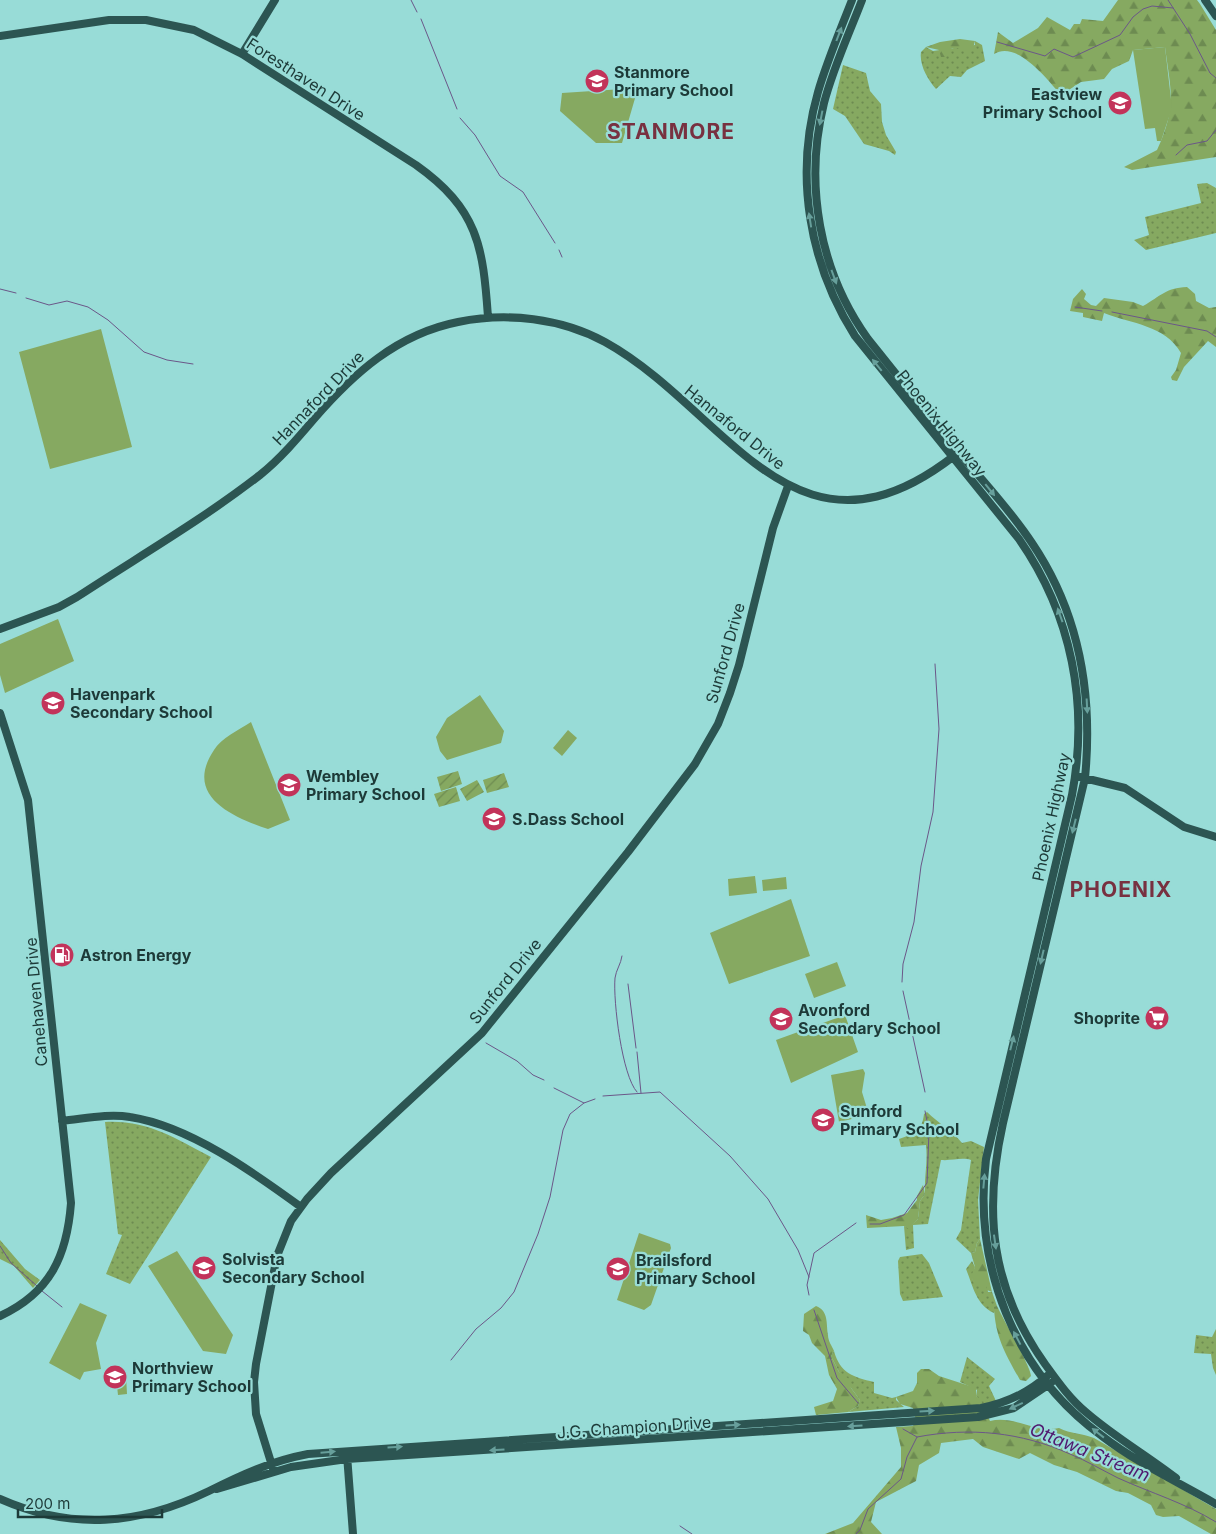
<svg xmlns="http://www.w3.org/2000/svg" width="1216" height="1534" viewBox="0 0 1216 1534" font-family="Inter,sans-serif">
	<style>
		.grass { fill: url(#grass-dots) }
		.forest { fill: url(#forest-firs) }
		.garden { fill: url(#garden-furrows) }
		.pitch { fill: #86a961 }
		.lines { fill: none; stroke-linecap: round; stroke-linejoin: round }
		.stream { stroke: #6b5788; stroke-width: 1 }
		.secondary { stroke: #2c5552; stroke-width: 8 }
		.oneway { fill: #679f9b }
		.labels { text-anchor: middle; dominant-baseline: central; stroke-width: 4.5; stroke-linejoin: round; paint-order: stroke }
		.poi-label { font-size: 16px; font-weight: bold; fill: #1d3a38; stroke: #98dcd7; text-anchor: start }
		.street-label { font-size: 16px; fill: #1d3a38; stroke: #98dcd7 }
		.water-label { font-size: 18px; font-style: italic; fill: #50196f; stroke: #98dcd7 }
		.district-label { font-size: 21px; font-weight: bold; letter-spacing: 1px; fill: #783140; stroke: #98dcd7 }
	</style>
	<defs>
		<pattern id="grass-dots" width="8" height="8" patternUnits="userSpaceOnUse" patternTransform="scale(1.25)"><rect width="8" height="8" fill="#86a961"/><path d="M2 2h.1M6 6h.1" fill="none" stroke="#6d8b51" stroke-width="1.8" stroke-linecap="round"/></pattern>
		<pattern id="forest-firs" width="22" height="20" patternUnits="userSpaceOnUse" patternTransform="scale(1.25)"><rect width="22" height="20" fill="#86a961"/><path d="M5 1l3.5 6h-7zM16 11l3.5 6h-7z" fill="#6d8b51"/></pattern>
		<pattern id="garden-furrows" width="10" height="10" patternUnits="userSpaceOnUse" patternTransform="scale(1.25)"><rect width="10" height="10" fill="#86a961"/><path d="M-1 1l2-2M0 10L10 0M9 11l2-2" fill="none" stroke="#6d8b51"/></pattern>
	</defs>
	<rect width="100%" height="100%" fill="#98dcd7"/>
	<path class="grass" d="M975,41L982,45L985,61L967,70L961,77L950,76L936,89C928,80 919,65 921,52L926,47L933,51L975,45Z
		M843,65L866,73L870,91L881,104L882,122L886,135L896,152L895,155L889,151L864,144L845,116L833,109Z
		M1207,183L1216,188V233L1146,250L1134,240L1149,235L1145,217L1201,203L1197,184Z
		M927,1112C938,1123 953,1131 962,1143L971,1141L984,1147L978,1200L980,1239L977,1243L975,1252L971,1253L956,1239L961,1230L971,1160C961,1157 952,1161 941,1160L928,1224L913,1225L914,1248L906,1250L904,1226L909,1228L918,1219L920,1201L925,1194C924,1178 928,1162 926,1145L901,1147L899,1139C915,1133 922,1131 924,1114Z
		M105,1122C148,1120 174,1138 211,1157L130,1284L106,1274L122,1235L118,1234Z
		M0,1240L25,1269L40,1280L33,1288L14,1266L0,1259Z
		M922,1254L929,1263L943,1297L903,1301L900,1294L898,1261L900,1257Z
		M972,1261L975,1267L972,1279L987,1284L988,1292H992L997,1306L994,1313C976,1305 973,1286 966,1269Z
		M1216,1329V1375L1213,1368L1211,1354L1194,1353L1196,1335L1212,1337Z
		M834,1351C840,1373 853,1377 874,1382V1393L892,1398L896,1397V1400L904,1407L848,1412L858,1406L860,1400L839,1372L831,1356Z
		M967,1357L995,1379L989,1386L996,1401L983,1405L976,1396L977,1390L960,1382Z"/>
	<path class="forest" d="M1118,0H1197L1200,4L1216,30V157L1132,170L1124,167L1157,150C1177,106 1171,92 1165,47L1133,50L1129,61L1112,69L1104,79L1081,82L1061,95C1047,79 1017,40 994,54L998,32L1013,43L1038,28L1047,17L1070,30L1074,24H1080L1082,19L1103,21Z
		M960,39L975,41L973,48L962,51L959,48H952L946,57H941L939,50L926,47L940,42Z
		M1187,287L1195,294L1196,301L1209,308L1216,307V347L1208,341L1184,367L1177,381L1172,380L1171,377L1176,370L1181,353C1165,325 1132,324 1104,313L1102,321L1083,317V313L1070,311L1073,299L1082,289L1086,294L1084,299L1091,305L1096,306L1104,298L1133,302L1143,306C1161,296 1165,288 1187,287Z
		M923,1185L925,1194L920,1201L918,1219L909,1229L904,1226L867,1228L866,1215L881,1220L892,1218L907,1213L917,1200V1196Z
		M980,1239L992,1292L987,1290L986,1284L982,1286L974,1284L971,1276L975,1267L971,1253L975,1252L977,1243Z
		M816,1306C829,1311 826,1324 828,1335C828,1341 832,1346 834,1351L831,1356L839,1372L849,1379L851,1388L860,1400L858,1406L848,1412L816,1415L814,1407L833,1401L837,1389L829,1375L825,1356L812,1343L809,1335L803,1331L804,1314Z
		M997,1306C1003,1319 1031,1367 1031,1376L1026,1381L1020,1380C1006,1355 995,1337 994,1307Z
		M921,1369H929L939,1376L976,1388V1396L980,1399L990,1421C1013,1415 1036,1433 1059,1428C1071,1434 1082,1433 1094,1438L1216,1509V1534H1211L1179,1516L1163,1517L1156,1515L1151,1505L1128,1493L1116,1491L1077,1472L1054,1465L1030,1453L1019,1459L983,1447L973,1439L941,1443L939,1453L919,1465L916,1481L876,1502L871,1522L882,1534H825L853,1523L901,1467V1448L896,1427L913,1426L916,1420L913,1408L900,1404L896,1397L913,1391L917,1383V1373Z"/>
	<path class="garden" d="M458,771L462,784L441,791L437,777Z
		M504,773L509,787L487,793L483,780Z
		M477,780L484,792L467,801L460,789Z
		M456,787L460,801L439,807L434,794Z"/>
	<path class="pitch" d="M1165,47L1172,108L1161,141H1157L1155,128L1145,129L1133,50Z
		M638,88L622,143H596L560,111L562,93Z
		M101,329L132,447L50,469L19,352Z
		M58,619L74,661L5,693L0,675V644Z
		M480,695L504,731L501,743L447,760L440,751L436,737L447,718Z
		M251,722L290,820L268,829C233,817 183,796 214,750C221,738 239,730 251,722Z
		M568,730L577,738L562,756L553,748Z
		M755,876L757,893L729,896L728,879Z
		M786,877L787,889L763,891L762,880Z
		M791,899L810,956L729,984L710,933Z
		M837,962L846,986L814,998L805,974Z
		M845,1015L858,1052L791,1083L776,1040Z
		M863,1069L865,1073L862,1092L869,1115L839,1122L831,1075Z
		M639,1233L670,1244L671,1248L651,1305L644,1310L617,1300Z
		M177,1251L233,1335L226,1354L203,1351L148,1266Z
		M80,1303L107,1315L96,1343L101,1369L84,1372L80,1380L49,1363Z
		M126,1376L127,1394L118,1395L116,1377Z"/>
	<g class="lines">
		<path class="stream" d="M411,0L417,12
			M1168,0L1190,34L1210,73L1216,78
			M421,19L457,109
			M997,42L1045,56L1054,49L1073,57L1120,35L1133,17L1143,9L1152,6L1173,8
			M460,118L475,135L500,176L523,192L555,243
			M1176,155L1187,145L1207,141L1216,130
			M559,250L562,257
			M0,289L16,293
			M26,298L49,305L67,301L88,307L108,320L144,352L167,360L193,364
			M1075,307L1102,311
			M1112,312L1207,331L1216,337
			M622,956C621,964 616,970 615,978C613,1001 622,1076 637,1092
			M902,982L903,964L914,922L921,866L933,812L939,729L935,664
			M628,984L636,1048
			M903,991L925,1092
			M486,1043L517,1061L533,1075L544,1080
			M637,1052L641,1093
			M554,1088L584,1103L595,1099
			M603,1096L660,1092L730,1156L768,1199L798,1250L809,1277
			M870,1224H880L904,1215L927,1183L929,1131L925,1111
			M0,1246L11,1263L37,1286
			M42,1291L62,1307
			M809,1295L807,1285L814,1253L856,1223
			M814,1310L837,1378L858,1403
			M451,1360L476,1329L501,1308L514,1292L538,1234L550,1197L563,1130L570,1114L584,1103
			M903,1429L917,1437
			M680,1526L692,1534
			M856,1534L860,1530L868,1509L901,1479L907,1457L917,1437C970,1427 1021,1432 1070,1454C1087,1461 1102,1470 1118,1478C1151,1493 1185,1503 1216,1522"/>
		<path class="secondary" d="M852,0C840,31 827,61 818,92C794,175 809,264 855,336L1019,539C1072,615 1089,704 1072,795L986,1159C973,1265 1014,1372 1102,1436C1137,1463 1178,1482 1216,1504
			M862,0C849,34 833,68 824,103C804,184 819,271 868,339C901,380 934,422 968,463C990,489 1013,514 1032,543C1080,614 1093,695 1085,778L1003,1123C983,1213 991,1288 1045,1364C1058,1382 1070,1399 1087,1413C1115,1437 1146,1455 1176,1478
			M1205,0L1216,16
			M0,36L109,20H146L194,30L242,54L416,165C478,209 483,246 488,317
			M242,54L275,0
			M0,629L59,607L77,597C138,557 202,520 260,475C280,459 297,439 314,419C353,374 397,334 458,322C507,312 561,318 605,342C728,410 794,580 954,456
			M0,713L28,800L71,1203C67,1256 50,1293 0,1316
			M1080,777L1125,788L1184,827L1216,837
			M62,1121C83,1119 108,1113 130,1117C189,1126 253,1172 301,1207
			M347,1455L353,1534
			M274,1472L256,1414L254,1382L256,1364L277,1256L291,1221L307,1199L331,1173L482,1033L628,852L695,764L718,724L730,693L739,665L773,528L788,486
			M217,1489L291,1467L347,1459L978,1417L1014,1408L1051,1383
			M0,1499C72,1531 139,1525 209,1491C241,1475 271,1461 308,1454L981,1408C1006,1403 1028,1393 1047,1376"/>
	</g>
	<defs><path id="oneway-solid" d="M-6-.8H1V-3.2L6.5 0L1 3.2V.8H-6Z" transform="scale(1.25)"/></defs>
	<g class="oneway">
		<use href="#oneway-solid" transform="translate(839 34) rotate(-69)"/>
		<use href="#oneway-solid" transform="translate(821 118) rotate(101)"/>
		<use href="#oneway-solid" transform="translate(810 220) rotate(-99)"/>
		<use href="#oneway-solid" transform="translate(834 277) rotate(70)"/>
		<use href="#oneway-solid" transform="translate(877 365) rotate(-129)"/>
		<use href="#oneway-solid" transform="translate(990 490) rotate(51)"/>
		<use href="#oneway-solid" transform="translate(1060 615) rotate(-110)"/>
		<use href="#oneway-solid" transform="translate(1087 706) rotate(87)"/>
		<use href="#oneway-solid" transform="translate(1074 826) rotate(104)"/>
		<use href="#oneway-solid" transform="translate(1042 957) rotate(103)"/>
		<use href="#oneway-solid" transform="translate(1012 1043) rotate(-76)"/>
		<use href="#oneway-solid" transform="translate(984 1181) rotate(-85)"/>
		<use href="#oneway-solid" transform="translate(995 1242) rotate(82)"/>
		<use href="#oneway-solid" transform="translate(1017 1338) rotate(-118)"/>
		<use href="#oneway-solid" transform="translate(1016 1406) rotate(155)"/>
		<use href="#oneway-solid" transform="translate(927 1411) rotate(-4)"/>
		<use href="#oneway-solid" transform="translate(733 1425) rotate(-4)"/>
		<use href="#oneway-solid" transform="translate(855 1426) rotate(176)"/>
		<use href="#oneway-solid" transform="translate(1098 1433) rotate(-142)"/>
		<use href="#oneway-solid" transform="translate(395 1447) rotate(-4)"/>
		<use href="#oneway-solid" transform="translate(497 1450) rotate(176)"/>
		<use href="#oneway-solid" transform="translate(328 1452) rotate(-5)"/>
	</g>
	<defs>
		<symbol id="school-disc" viewBox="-11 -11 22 22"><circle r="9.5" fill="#c2335a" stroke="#98dcd7"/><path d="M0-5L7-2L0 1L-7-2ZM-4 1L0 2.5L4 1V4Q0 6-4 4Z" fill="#fff"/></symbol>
		<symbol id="fuel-disc" viewBox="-11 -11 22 22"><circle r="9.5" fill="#c2335a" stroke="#98dcd7"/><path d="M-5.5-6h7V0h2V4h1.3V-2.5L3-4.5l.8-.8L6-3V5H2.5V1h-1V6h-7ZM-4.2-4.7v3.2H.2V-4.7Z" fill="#fff"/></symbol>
		<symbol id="supermarket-disc" viewBox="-11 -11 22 22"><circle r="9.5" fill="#c2335a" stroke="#98dcd7"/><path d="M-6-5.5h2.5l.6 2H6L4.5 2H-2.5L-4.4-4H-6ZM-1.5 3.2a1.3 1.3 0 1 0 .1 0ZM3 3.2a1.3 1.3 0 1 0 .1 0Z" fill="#fff"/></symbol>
	</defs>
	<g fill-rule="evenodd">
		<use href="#school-disc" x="583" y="67" width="28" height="28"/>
		<use href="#school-disc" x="1106" y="89" width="28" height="28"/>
		<use href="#school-disc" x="39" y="689" width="28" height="28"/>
		<use href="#school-disc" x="275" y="771" width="28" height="28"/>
		<use href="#school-disc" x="480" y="805" width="28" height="28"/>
		<use href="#fuel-disc" x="48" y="941" width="28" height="28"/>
		<use href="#supermarket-disc" x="1143" y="1004" width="28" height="28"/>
		<use href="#school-disc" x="767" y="1005" width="28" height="28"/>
		<use href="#school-disc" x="809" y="1106" width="28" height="28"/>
		<use href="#school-disc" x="190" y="1254" width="28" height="28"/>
		<use href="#school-disc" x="604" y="1255" width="28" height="28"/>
		<use href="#school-disc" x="101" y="1363" width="28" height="28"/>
	</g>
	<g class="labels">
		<g class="poi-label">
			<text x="614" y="72">Stanmore<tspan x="614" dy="18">Primary School</tspan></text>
			<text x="1102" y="94" text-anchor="end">Eastview<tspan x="1102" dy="18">Primary School</tspan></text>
			<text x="70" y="694">Havenpark<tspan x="70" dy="18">Secondary School</tspan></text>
			<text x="306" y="776">Wembley<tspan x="306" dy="18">Primary School</tspan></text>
			<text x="512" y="819">S.Dass School</text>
			<text x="80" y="955">Astron Energy</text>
			<text x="798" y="1010">Avonford<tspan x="798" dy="18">Secondary School</tspan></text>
			<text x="1140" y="1018" text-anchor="end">Shoprite</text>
			<text x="840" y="1111">Sunford<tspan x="840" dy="18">Primary School</tspan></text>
			<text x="222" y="1259">Solvista<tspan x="222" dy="18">Secondary School</tspan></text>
			<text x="636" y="1260">Brailsford<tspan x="636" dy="18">Primary School</tspan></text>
			<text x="132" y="1368">Northview<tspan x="132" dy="18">Primary School</tspan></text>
		</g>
		<g class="street-label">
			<text transform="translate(306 79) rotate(33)">Foresthaven Drive</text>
			<text transform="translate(318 398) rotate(-46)">Hannaford Drive</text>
			<text transform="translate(942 423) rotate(51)">Phoenix Highway</text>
			<text transform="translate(735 427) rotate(39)">Hannaford Drive</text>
			<text transform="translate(725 653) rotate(-74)">Sunford Drive</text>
			<text transform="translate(1051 817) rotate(-78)">Phoenix Highway</text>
			<text transform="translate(505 981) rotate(-51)">Sunford Drive</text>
			<text transform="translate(36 1002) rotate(-95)">Canehaven Drive</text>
			<text transform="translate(634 1427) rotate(-4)">J.G. Champion Drive</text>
		</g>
		<g class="water-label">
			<text transform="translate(1090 1452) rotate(22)">Ottawa Stream</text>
		</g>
		<g class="district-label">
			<text x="671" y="131">STANMORE</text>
			<text x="1121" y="889">PHOENIX</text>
		</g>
	</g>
	<path d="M18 1509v8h144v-8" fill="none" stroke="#1d3a38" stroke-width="2.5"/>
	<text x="25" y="1509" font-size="15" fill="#1d3a38" stroke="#98dcd7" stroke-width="4" paint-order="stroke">200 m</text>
</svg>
